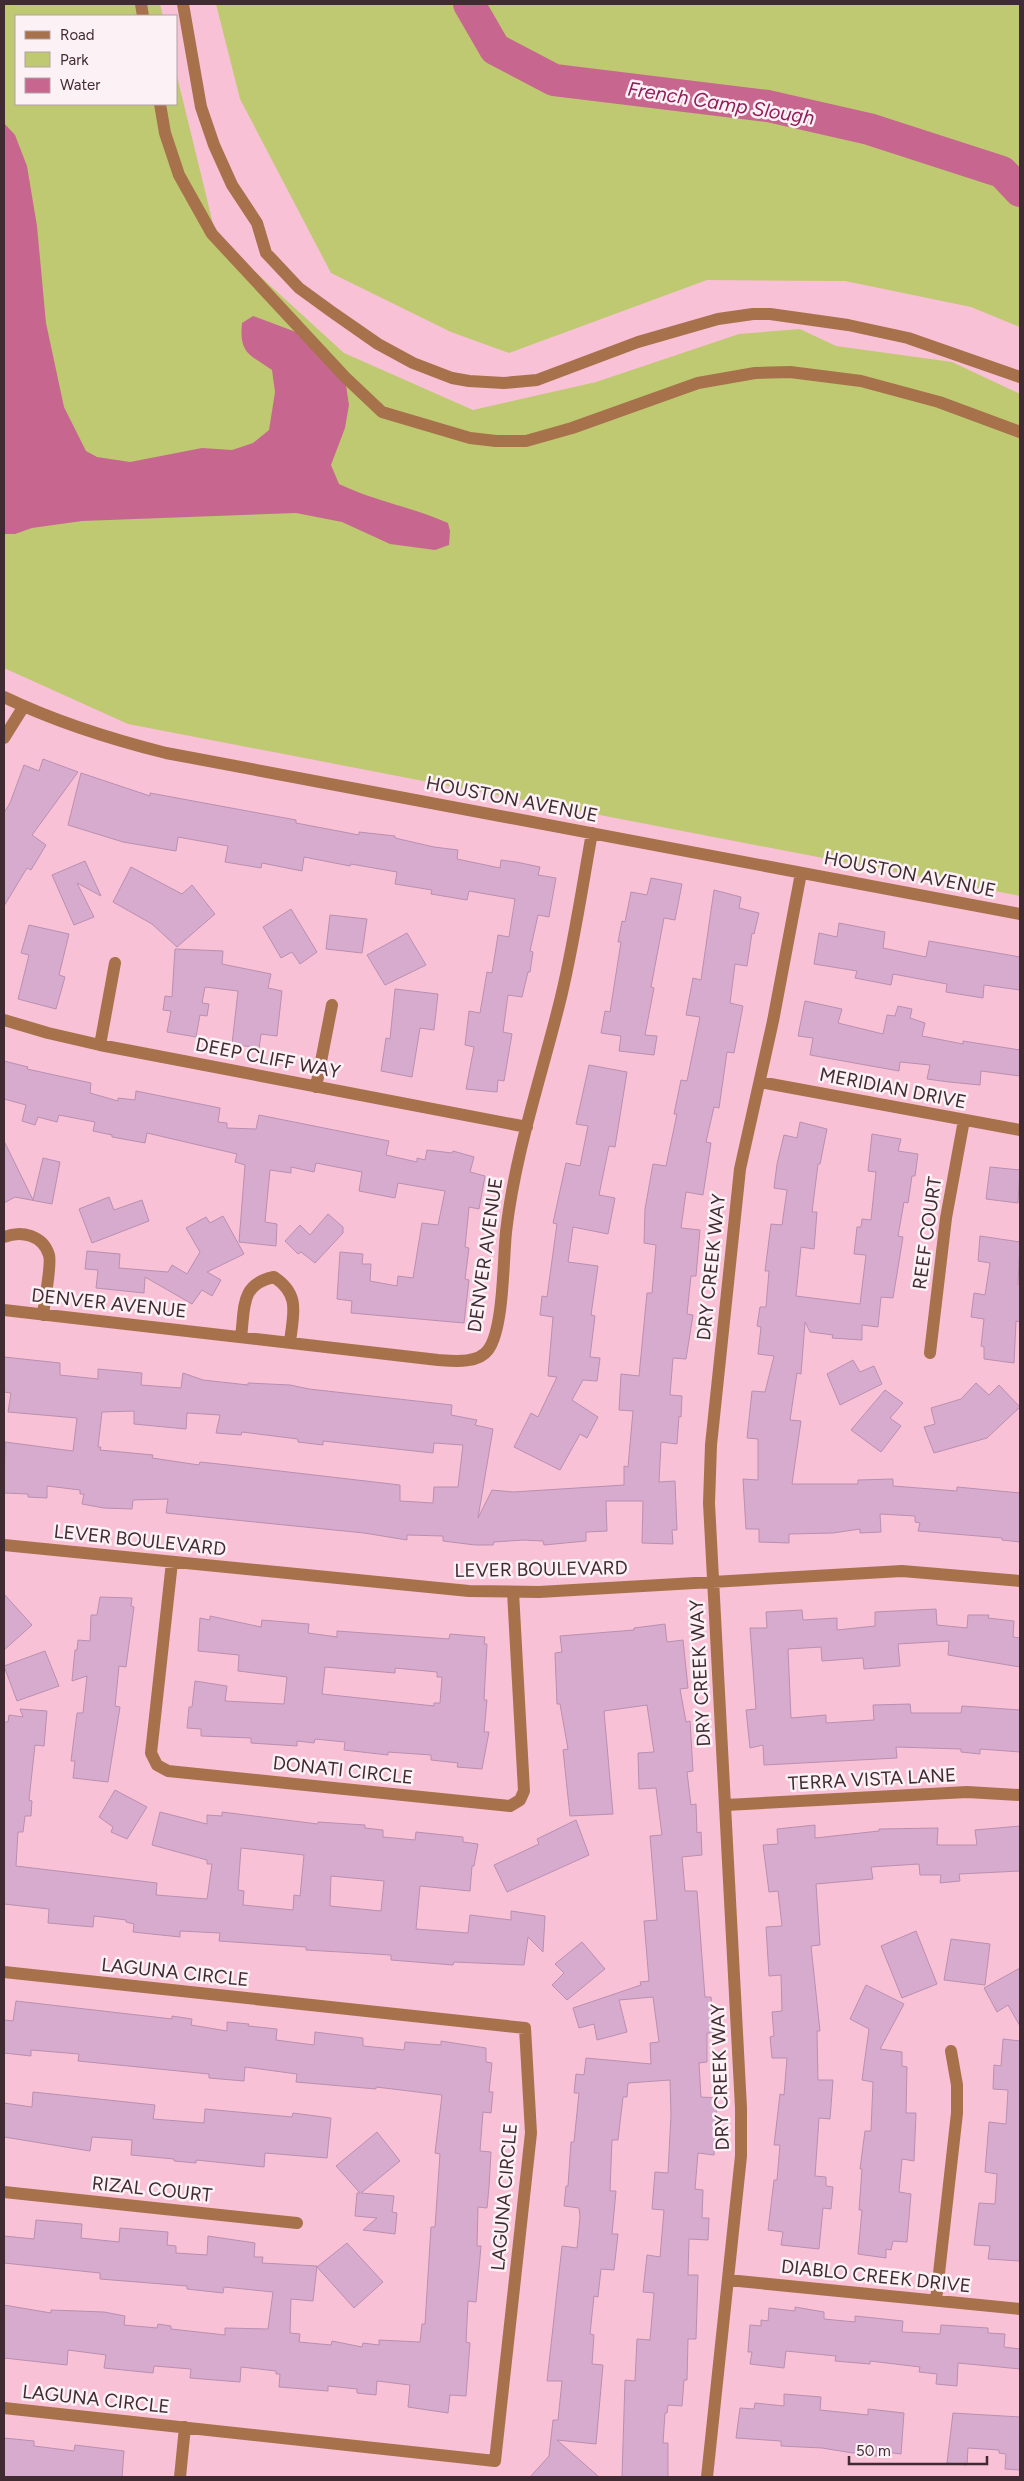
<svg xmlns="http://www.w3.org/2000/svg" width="1024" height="2481" viewBox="0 0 1024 2481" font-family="Figtree,sans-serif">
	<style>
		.green { fill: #bfc971 }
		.water { fill: #c76790 }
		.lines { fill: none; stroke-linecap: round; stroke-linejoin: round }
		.river { stroke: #c76790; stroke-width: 32 }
		.building { fill: #d7abcd; stroke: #b98fb0; fill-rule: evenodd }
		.minor { stroke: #a7714c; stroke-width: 12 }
		.labels { text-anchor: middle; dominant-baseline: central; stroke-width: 5; stroke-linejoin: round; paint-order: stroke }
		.street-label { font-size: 19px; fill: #402b33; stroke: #fcf1f5 }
		.water-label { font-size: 20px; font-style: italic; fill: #921d5a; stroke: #fcf1f5 }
	</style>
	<rect width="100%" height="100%" fill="#f9c1d6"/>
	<path class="green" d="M4,4H160L163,16H16V104H176V72L216,236L344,353L473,410L596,382L739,334L800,329L836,346L952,362L1020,394V896L128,724L4,668Z
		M216,4H1020V327L971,307L845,281L707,280L509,353L451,332L331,273L240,99Z"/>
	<path class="water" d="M4,123L15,135L27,166L37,226L46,323L64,407L86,451L97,457L130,462L202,448L232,450L253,443L269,430L275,392L272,370C249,354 239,354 242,323L253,316L296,332L346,385L349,405L345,428L331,465L339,484C374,501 412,507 448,523L450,531L449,545L435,550L390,544L342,522L296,513L82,521L32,528L15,534H4Z"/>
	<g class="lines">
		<path class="river" d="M469,4L495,49L554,80L768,106L869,129L1002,172L1020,191"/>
	</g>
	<path class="building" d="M43,759L78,772L32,835L46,845L31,870L27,868L4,906V813L10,803L24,765L39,771Z
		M81,773L150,796V793L296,820V823L359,835V832L395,836V838L434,847L458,850L457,859L500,868L501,860L516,862L540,867L538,875L556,878L549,917L538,915L530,951L533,952L530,972H528L522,997L508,995L503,1032L512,1034L504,1081L498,1080L497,1092L466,1089L474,1047L465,1045L469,1011L480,1013L487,972L492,973L498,935L509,937L515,899L469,891L467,900L431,894L432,890L395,884L397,872L351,864L350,866L304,857L302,871L262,863L261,868L225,862L228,846L178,837L176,851L123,842L68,825Z
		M85,861L101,896L77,883L94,917L74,925L52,875Z
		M131,867L182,894L192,885L215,914L177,947L152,924L113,902Z
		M651,878L682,884L675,920L664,918L651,987L654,988L645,1035L657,1036L654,1055L619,1051L621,1036L601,1033L605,1011L610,1012L621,942H618L622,921L625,922L631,892L647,895Z
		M714,890L741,897L739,908L759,913L754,934L752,933L747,966L735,964L730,1003L743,1006L734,1053L727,1052L719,1108L714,1107L706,1142L711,1143L703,1195L686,1192L681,1228L700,1230L696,1276H691L687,1314L693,1315L686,1359L673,1358L670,1395L682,1396L681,1417L679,1416L677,1444L661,1442L659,1482L675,1481L677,1530H672L673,1544L642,1543L643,1501H606L607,1531L586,1532V1541L544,1545L543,1541L523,1540L494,1542L493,1545H475L443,1541V1536L407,1535V1540L364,1533L166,1513L168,1499L133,1500L132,1509L104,1508L82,1504L84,1494H80V1490L47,1486V1498L28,1497V1494L4,1493L5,1442L73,1451L77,1418L8,1412L11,1393L4,1392V1357L60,1363V1375L98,1379V1369L142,1373L141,1385L181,1388L183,1373L203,1380L248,1385V1383L290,1385L309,1389L452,1405L451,1415L477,1420L475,1425L493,1429L478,1518L492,1490L513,1492L624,1485V1466L628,1467L633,1411L619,1410L621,1374L639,1376L647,1293H652L656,1245L644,1243L645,1209L653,1164L666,1166L677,1114H674L681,1080L687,1081L700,1017L686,1015L693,978L701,980ZM134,1411V1424L186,1429L187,1413L220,1415L216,1433L241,1435L242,1432L298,1439V1442L323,1445V1441L433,1453L434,1443L463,1445L458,1487H434L433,1503L400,1501V1485L228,1465L200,1462L199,1465L152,1458L153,1455L100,1450L101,1447H98L102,1412Z
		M291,909L317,952L300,964L292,952L281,958L263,927Z
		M330,915L367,919L362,953L326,949Z
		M839,923L885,932L883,948L926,957L929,941L1020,957V990L984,985L983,998L946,992L947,984L893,974L891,985L855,978L857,971L814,964L819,933L837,937Z
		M29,925L69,934L59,975L65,977L56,1009L18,999L29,955L21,953Z
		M407,933L426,965L385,985L367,955Z
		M175,949L223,951L222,964L271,974L268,988L282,991L277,1036L261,1034L259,1048L232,1044L238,991L205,987L202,1003L209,1004L207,1016L200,1015L196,1037L167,1032L171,1011L163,1010L165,996L172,997Z
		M395,989L438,994L434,1030L420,1028L412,1077L381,1071L386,1038L390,1039Z
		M805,1001L842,1009L838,1023L883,1034L887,1015L895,1016L898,1006L912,1009L910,1018L925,1023L922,1036L963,1044V1041L1020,1050V1076L981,1071L980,1085L949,1082L927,1079L930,1065L900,1062L899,1071L810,1055L813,1038L798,1036Z
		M4,1061L28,1067L27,1069L91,1083L90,1093L118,1101V1098L135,1100L136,1091L220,1108L218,1122L227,1123V1128L256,1129L259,1115L389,1141L386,1155L417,1162V1158L425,1160L427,1150L452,1153L453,1151L474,1157L470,1172L485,1176L479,1209L469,1207L465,1247L469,1248L465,1279L469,1280L464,1323L351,1313L352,1301L337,1299L340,1252L363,1254L362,1264H371L370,1281L397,1286L398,1276L413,1278L422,1223L438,1225L445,1191L398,1183L395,1198L359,1191L362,1172L316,1163L314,1172L291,1167V1173L270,1170L265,1222L277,1224L276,1246L239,1242L245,1165L235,1162L237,1154L147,1133L145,1143L112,1137V1135L93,1131L95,1122L59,1115L57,1122L38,1117L35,1125L22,1121L26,1105L4,1099Z
		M589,1065L627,1072L615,1147L609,1146L599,1195L615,1198L608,1234L573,1227L568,1262L598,1266L591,1315L595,1316L590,1357L600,1358L597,1381L583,1380L572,1400L598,1417L587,1438L580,1434L560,1470L514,1447L531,1413L538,1417L557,1377L548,1376L553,1317L540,1315L542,1296L547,1297L557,1224L553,1223L566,1163L580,1166L588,1126L576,1124Z
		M800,1122L827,1129L820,1164H818L812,1212H817L814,1249L801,1247L796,1296L860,1304L866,1255L854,1254L857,1227H861L862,1219L871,1220L876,1172L868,1171L872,1134L901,1139L898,1151L918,1154L915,1176H912L908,1203L904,1202L898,1236L903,1237L893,1298L881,1297L878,1327L862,1325V1340L832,1338L833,1335L810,1332L805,1322L801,1374L797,1373L790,1420L801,1421L792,1484H858V1480L893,1479V1486L957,1491V1487L1020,1493V1542L1002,1540V1538L918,1531L920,1523L915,1522V1516L880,1514L881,1532L860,1533V1529L833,1533L789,1534V1543L759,1542V1529H746L743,1479L758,1480V1439L747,1438L752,1391L765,1392L774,1356L758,1354L761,1327L757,1326L760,1307H766L769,1271H765L771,1224L782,1225L787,1190L774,1188L777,1164L784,1135L797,1138Z
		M4,1141L33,1200L43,1158L60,1162L52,1204L15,1197L4,1203Z
		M990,1167L1020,1170L1018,1203L986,1199Z
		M109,1197L114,1210L142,1200L149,1221L92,1243L79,1209Z
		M328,1214L343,1227V1233L315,1263L301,1252L298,1254L285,1241L300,1225L310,1235Z
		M223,1216L244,1254L207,1272L221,1280L212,1296L202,1290L192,1304L145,1277L144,1293L96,1288L98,1270L85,1269L87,1251L120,1254L119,1268L168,1272L172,1265L187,1274L200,1252L186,1228L206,1217L210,1223Z
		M980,1236L1020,1242L1018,1284H1020V1322L1016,1321L1014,1363L984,1359V1347L981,1346L984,1319L971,1317L974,1293L985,1295L990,1263L978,1261Z
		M853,1360L860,1372L874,1366L882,1384L840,1405L827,1374Z
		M976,1383L989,1395L999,1385L1020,1407L987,1438L934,1453L924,1427L935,1424L931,1408L961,1399Z
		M885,1390L903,1403L890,1418L901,1426L881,1452L851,1430Z
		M4,1594L32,1625L4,1650Z
		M100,1597L132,1598L131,1606L134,1607L126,1667L119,1666L115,1706L120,1707L108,1782L73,1778L75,1761H71L77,1713H83L87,1676L72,1681L75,1650H77L78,1640L90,1641L91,1615H97Z
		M936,1609L937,1625L967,1628L968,1615H989L988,1618L1014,1621L1013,1637L1020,1638V1667L948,1655L949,1641L898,1644L900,1666L864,1669L863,1658L822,1661L821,1647L788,1649L791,1718L826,1715V1723L874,1720L873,1705L910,1704L911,1713H961L962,1706L1020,1710V1752L980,1749V1754L961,1752V1749L896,1747L897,1758L764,1765L763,1745L750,1748L746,1710L756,1709L750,1628H767L766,1612L802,1610L803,1620L837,1618V1630L875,1626V1612Z
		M210,1616L261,1627L262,1620L309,1624L308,1633L337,1637V1631L449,1639L450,1634L485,1637L484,1644H487L484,1700H487L484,1732H489L482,1769L457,1767L458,1763L431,1760V1755L388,1752V1755L344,1750L345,1742L315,1739L314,1743L297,1741V1746L251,1743V1738L201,1736V1729L187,1728L189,1707H192L195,1681L227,1686L225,1701L284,1704L287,1677L238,1671L239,1655L198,1651L200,1618L210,1620ZM325,1667L395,1673V1668L437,1672V1677H442L440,1703H434V1706L322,1694Z
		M665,1624L667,1642L683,1640L688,1688L680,1689L686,1722L690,1721L693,1771L687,1772L691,1805L696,1804L697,1833L701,1832L702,1855L682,1857L685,1891H697L705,1997H711L714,2033H707V2062L699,2063L701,2097L717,2098L716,2121L714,2155L698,2153L695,2189L703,2190L702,2218H709L708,2240L689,2239L688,2275H698L696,2339H688L687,2380H684L682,2406L668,2405L667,2413H665L663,2443H668V2477H622L625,2380L635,2381L637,2339L650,2340L654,2293L643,2292L647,2255L660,2257L664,2210L652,2209L655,2172L668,2173L671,2115L670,2080L628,2083L627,2097H623L618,2140H612L610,2191H616L612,2234H618L614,2270L601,2269L598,2297L594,2296L590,2334L594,2335L592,2364L603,2365L596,2444L557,2440L599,2477H530L549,2456L553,2420H558L562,2381H547L562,2246L577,2248L580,2217L579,2208L564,2206L566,2186H568L571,2142H574L579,2093H574L576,2074L584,2075L586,2058L651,2064L650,2043L659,2042L653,1997L619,2000L627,2032L597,2040L594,2024L579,2028L573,2008L641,1985L640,1982L649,1981L644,1921L657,1920L650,1836L662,1835L656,1788L639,1789L638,1753L654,1752L647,1705L604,1711L613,1814L570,1816L563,1750L568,1749L560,1704H557L555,1653L562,1652L560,1636L634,1630V1628Z
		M45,1651L59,1686L17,1701L4,1666Z
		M20,1709L47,1711L44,1746L35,1745L29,1800L32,1801L31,1816H25L23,1832H18L16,1866L157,1883L156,1895L207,1899L212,1864H207V1860L152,1845L160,1812L207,1824V1815L222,1816V1812L318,1824V1822L365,1825V1828L383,1830V1837L415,1840L416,1832L463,1837V1842L478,1844L474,1866H472L470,1891L420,1886L416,1929L468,1933L470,1915L511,1920V1911L545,1916L543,1952L528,1937L524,1965L454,1962L453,1965L391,1960V1955L306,1950V1947L219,1941L220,1933L180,1931V1937L133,1932L134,1924L126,1922V1920L94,1916L93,1927L48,1923L49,1909L4,1904V1722H8L9,1715L23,1717ZM241,1848L304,1855L300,1896L294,1895L293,1910L243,1905L244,1891L238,1890ZM331,1876L384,1881L381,1911L330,1906Z
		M115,1790L147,1807L127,1839L111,1832L113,1827L99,1817Z
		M576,1820L589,1855L507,1892L494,1865L539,1844L537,1839Z
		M815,1825V1838L879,1831V1829L938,1828L937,1845H977L975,1830L1020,1826V1871L959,1874L960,1881L940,1883L941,1875H920L919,1864L871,1867L873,1879L816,1884L820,1945L811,1946L820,2031H817L818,2080H833L830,2119L819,2118L815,2176L826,2177V2186L833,2187L831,2209L823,2208L819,2249L781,2245L783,2232L768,2230L774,2180H777L780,2145H774L777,2120L780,2094L784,2095L787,2058H772L770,2037L774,2036L772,2012L782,2011L781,1975L769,1976L766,1927L782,1926L778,1891L769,1892L763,1845L778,1844L777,1829Z
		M916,1931L937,1984L902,1998L881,1946Z
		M951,1939L990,1944L985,1985L944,1980Z
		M582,1942L605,1969L567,2000L552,1985L564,1973L555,1964Z
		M1020,1968V2026L1008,2005L997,2012L984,1988Z
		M866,1985L904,2004L880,2049L902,2052V2066L907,2067L906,2113H916L914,2161L902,2159L899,2192L911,2194L907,2242L893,2241L891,2250L886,2249V2258L858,2254L862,2210H859L862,2169H860L865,2131H871L873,2082L862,2080L869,2029L850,2019Z
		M16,2001L172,2019V2016L192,2019L191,2025L227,2031V2022L249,2024L248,2026L277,2029L276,2040L314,2045L315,2032L363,2038V2046L404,2050L405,2042L441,2045V2041L486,2048V2062L492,2063L489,2092H493L491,2113L483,2112L480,2151L491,2152L489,2187L487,2208L478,2207L477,2246H481L476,2302L468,2301L466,2342L470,2343L466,2396L450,2395L448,2413L408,2407L410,2385L377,2381L376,2395L357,2393V2389L328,2386V2391L279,2387L280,2374H276V2371L241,2367L240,2382L190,2378L191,2369L154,2366L153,2373L104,2368L106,2355L68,2350L67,2365L4,2358V2305L51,2313V2310L104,2312L125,2316L124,2325L157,2328L158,2324L171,2326V2329L225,2335V2328L268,2329L273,2292L224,2287L223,2293L187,2289V2286L100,2279V2273L4,2263V2236L34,2239L36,2220L82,2224L81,2238L119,2242L120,2228L168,2232L167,2245L176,2246V2253L207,2255L208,2236L255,2243L254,2257H263L262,2263L317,2266L313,2301L291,2299L290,2333L300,2334L299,2342L331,2345L332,2341L362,2347L363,2343L379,2345V2340L420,2342L422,2324H425L431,2227H435L440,2154L435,2153L442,2095L376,2087V2089L296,2082L297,2074L245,2067L244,2081L209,2078V2074L78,2061L79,2054L31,2050V2056L4,2053V2020L13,2021Z
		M1003,2039L1020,2041V2261L988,2259L990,2246L974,2245L979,2203L995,2204L997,2174L985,2172L989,2122L1006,2124L1008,2090L993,2089L994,2065L1001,2066Z
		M33,2092L155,2105L153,2119L204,2123L205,2109L292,2117L293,2113L331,2118L327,2158L265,2153L264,2167L196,2160V2163L174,2161V2159L131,2155L132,2140L92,2137L90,2151L4,2137V2103L32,2107Z
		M377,2132L400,2161L361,2193L394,2196L392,2212L397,2213L395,2234L363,2230L377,2218L355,2216L357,2193H360L336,2166Z
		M347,2243L383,2282L354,2308L317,2267Z
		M795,2307L824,2312V2319L855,2322V2316L903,2321L902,2332L940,2334L941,2325L988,2328V2333L1005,2334L1004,2347L1020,2349V2369L958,2363L957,2386L936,2384L937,2374L919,2372L920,2367L870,2361V2364L835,2361L836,2356L786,2351L784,2368L750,2364L752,2352H748L750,2325L761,2326V2320L768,2321L769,2308L795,2311Z
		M784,2394L821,2397L820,2410L868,2415V2409L904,2413L901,2454L885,2452L884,2457L859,2454L822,2448L781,2446V2441L736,2438L740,2408L754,2409L755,2403L784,2406Z
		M953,2413L1020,2417V2470L1005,2469L1006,2454L999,2453V2450L968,2448L967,2465L947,2463Z
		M4,2438L34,2441V2446L74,2451L75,2445L124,2451L122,2477H4Z"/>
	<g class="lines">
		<path class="minor" d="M141,4L143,16
			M183,4L201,107L214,145L232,185L257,223L266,253L299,288L332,312L378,344L413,363L452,378L469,381L504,383L537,380L638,342L718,319L753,314H770L848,325L908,338L1020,377
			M160,104L165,133L179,175L212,234L345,377L382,412L470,438L496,441H526L572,428L698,383L755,373L790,372L861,381L939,402L1020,432
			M4,697C56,722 110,739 166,753L1020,914
			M4,738L24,706
			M4,1020L48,1033L100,1045L527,1127
			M100,1045L115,963
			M760,1082L1020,1130
			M316,1087L332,1005
			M4,1237C21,1230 43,1235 49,1255C52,1264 44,1303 43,1315
			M4,1310L438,1360C453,1361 478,1364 488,1350C504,1329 503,1260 506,1232C515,1152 542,1075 561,997C574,943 582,888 592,833
			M241,1337C245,1307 240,1284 274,1277C301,1295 293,1314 290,1342
			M930,1353L946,1218L964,1120
			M4,1545L469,1591L539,1592L902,1571L1020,1581
			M172,1562L151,1753L157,1765L168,1771L510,1806L520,1800L524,1791L513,1592
			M726,1805L967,1792L1020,1795
			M4,1972L525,2028L531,2133L495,2461L4,2408
			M4,2192L297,2223
			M728,2280L1020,2309
			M936,2300L957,2113V2085L951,2051
			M180,2477L185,2427
			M707,2477L741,2156V2108L709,1503L711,1445L740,1169L773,1021L801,873"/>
	</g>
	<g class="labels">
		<g class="street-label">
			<text transform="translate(512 799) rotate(11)">HOUSTON AVENUE</text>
			<text transform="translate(910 874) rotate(11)">HOUSTON AVENUE</text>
			<text transform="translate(268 1058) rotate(11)">DEEP CLIFF WAY</text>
			<text transform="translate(893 1088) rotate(11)">MERIDIAN DRIVE</text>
			<text transform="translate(927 1233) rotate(-82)">REEF COURT</text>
			<text transform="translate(485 1255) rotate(-82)">DENVER AVENUE</text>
			<text transform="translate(711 1267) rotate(-84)">DRY CREEK WAY</text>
			<text transform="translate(109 1303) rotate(6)">DENVER AVENUE</text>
			<text transform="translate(140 1540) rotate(6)">LEVER BOULEVARD</text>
			<text transform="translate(541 1569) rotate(-1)">LEVER BOULEVARD</text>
			<text transform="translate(700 1673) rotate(-93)">DRY CREEK WAY</text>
			<text transform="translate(343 1770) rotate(6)">DONATI CIRCLE</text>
			<text transform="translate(872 1779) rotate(-3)">TERRA VISTA LANE</text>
			<text transform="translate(175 1972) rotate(6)">LAGUNA CIRCLE</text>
			<text transform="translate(720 2077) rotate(-92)">DRY CREEK WAY</text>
			<text transform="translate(152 2189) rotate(6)">RIZAL COURT</text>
			<text transform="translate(504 2197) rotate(-85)">LAGUNA CIRCLE</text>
			<text transform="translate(876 2276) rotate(6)">DIABLO CREEK DRIVE</text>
			<text transform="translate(96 2399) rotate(6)">LAGUNA CIRCLE</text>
		</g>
		<g class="water-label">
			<text transform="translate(721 103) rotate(9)">French Camp Slough</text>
		</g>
	</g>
	<rect width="1024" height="2481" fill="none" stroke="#402b33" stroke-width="10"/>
	<rect x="15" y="15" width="162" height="90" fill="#fcf1f5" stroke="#b1a2a7"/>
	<rect x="25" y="31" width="25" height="8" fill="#a7714c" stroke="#b1a2a7"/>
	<text x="60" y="40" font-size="15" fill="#402b33">Road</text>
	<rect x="25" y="52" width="25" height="15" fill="#bfc971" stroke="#b1a2a7"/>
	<text x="60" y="65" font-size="15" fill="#402b33">Park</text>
	<rect x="25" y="78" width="25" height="15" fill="#c76790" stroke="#b1a2a7"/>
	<text x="60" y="90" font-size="15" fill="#402b33">Water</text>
	<path d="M849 2456v8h138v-8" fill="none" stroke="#402b33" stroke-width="2.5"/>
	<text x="856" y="2456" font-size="15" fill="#402b33" stroke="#fcf1f5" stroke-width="4" paint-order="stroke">50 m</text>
</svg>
